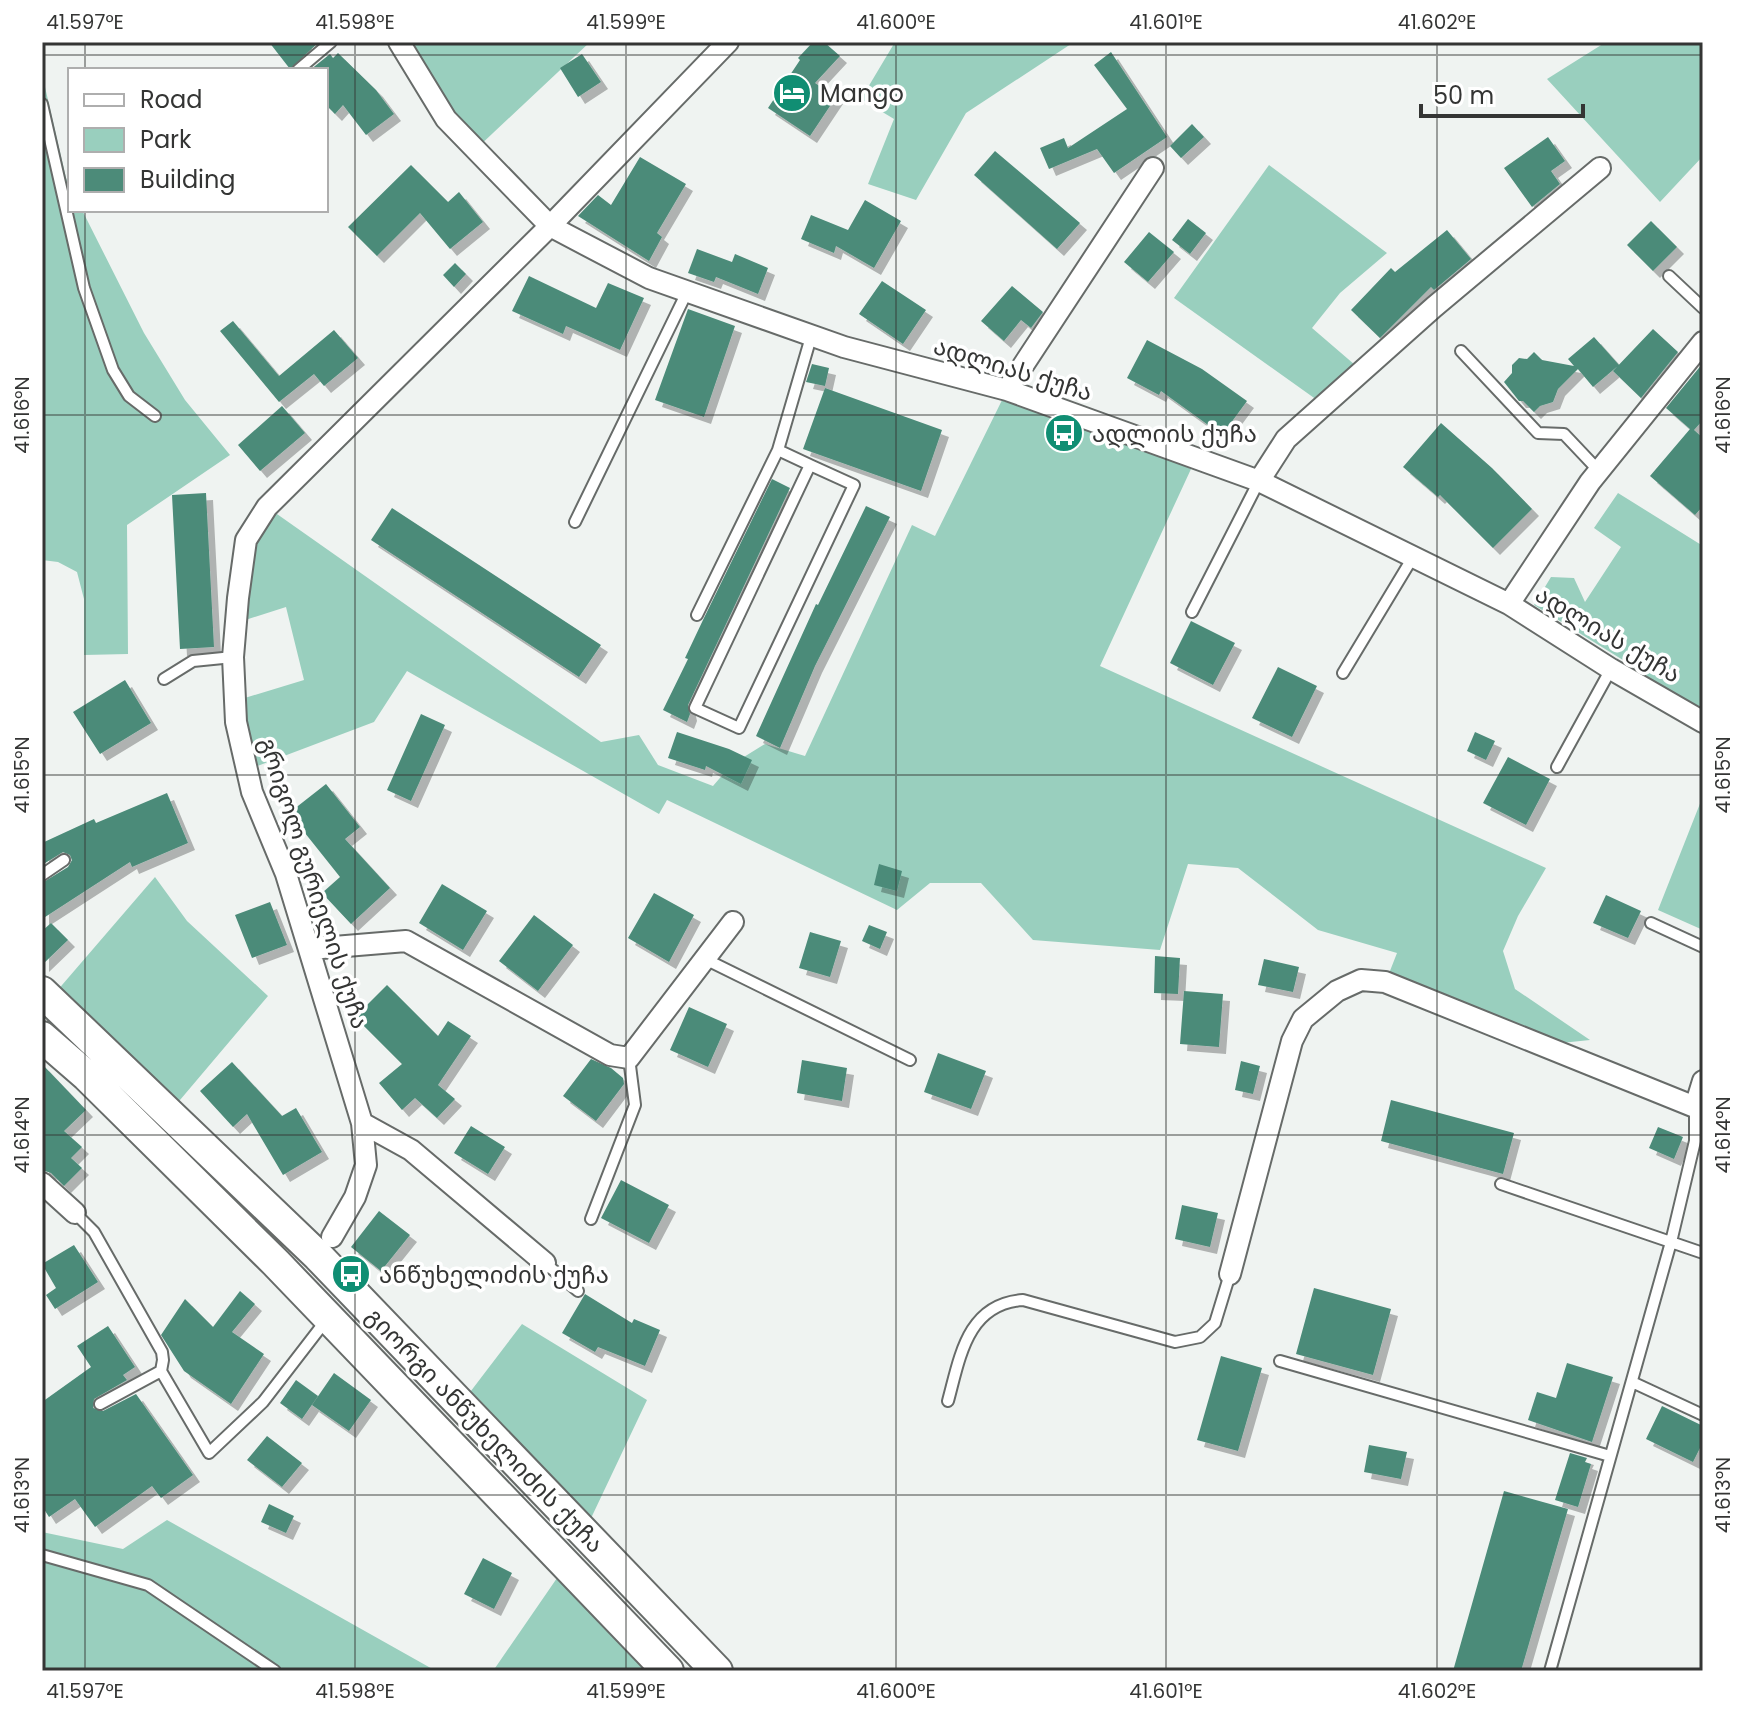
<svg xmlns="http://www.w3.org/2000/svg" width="1745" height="1713" viewBox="0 0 1745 1713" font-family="Poppins,'Noto Sans Georgian',sans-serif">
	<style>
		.green { fill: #99cfbe }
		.building { fill: #4c8b79; filter: url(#shadow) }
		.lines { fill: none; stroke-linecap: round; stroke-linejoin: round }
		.service-casing { stroke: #676b69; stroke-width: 14 }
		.minor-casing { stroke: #676b69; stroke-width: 24 }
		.secondary-casing { stroke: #676b69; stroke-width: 34 }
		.service { stroke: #fff; stroke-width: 10 }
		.minor { stroke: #fff; stroke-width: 20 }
		.secondary { stroke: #fff; stroke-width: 30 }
		.ticks { fill: none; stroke: #343534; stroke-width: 2; stroke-opacity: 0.45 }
		.labels { text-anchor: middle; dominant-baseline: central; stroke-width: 7; stroke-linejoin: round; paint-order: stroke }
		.poi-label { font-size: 24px; fill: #343534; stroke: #fff; text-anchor: start }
		.street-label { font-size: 24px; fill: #343534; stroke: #fff }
		.neatline { fill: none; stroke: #343534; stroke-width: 3 }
		.ticks-label { font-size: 20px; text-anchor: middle; fill: #343534 }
	</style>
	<defs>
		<filter id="shadow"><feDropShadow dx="7" dy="7" stdDeviation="0" flood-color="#0004"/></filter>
	</defs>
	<rect width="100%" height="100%" fill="#eff3f1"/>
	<path class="green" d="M401,42H590L476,149Z
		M895,42H1074L966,113L916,200L868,184L894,119L861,99Z
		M1606,42H1703V156L1660,202L1547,79Z
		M42,74L66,178L70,186V210H82L144,333L185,400L230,455L127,525L128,654L84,655V599L77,572L58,562L42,560Z
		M1269,165L1387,253L1340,293L1312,328L1362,371L1324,405L1174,298Z
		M1007,390L1191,469L1100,666L1546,868L1518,916L1503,951L1515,989L1590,1040L1561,1043L1388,976L1397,953L1318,930L1238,868L1188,864L1160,950L1033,940L981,883H930L897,910L667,800L659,814L407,671L374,722L247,770L235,701L304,680L286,607L236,623L238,598L267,507L601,742L639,735L658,765L713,786L731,765L765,744L805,756L912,525L935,536Z
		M1618,493L1703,546V710L1688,705L1631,665L1534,605L1551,577L1574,578L1585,602L1621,547L1594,528Z
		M1703,796V930L1658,910Z
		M155,877L187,921L268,996L169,1113L50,999Z
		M522,1324L647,1400L584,1533L461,1404Z
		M167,1520L436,1671H42V1532L123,1549Z
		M566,1565L668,1671H493Z"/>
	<path class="building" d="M269,42H319L290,69Z
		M813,42H824L840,56L815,83L836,97L810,136L768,108L800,60L798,58Z
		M1111,52L1167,137L1114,173L1097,149L1049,169L1040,148L1064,138L1068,148L1127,109L1094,65Z
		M338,53L376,90L394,114L366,135L343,105L335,114L326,105V70H310L330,54L333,58Z
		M582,54L601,82L578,97L560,68Z
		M1192,124L1204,137L1181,158L1170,146Z
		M1548,137L1565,161L1551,171L1560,184L1532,207L1504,168Z
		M995,151L1080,223L1057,249L974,175Z
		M640,157L686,184L657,233L662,237L649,261L578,216L598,195L611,205Z
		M411,165L448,202L459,192L483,222L450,249L420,213L377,256L348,227Z
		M865,200L901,221L874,268L836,246L834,253L801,239L811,215L848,230Z
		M1188,219L1206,233L1190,254L1172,240Z
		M1651,221L1677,247L1653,271L1627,245Z
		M1447,230L1471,259L1434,290L1431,287L1380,338L1351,310L1391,268L1395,272Z
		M1149,232L1174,252L1148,282L1124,262Z
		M697,249L732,262L735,254L768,268L758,294L716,277L714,282L688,273Z
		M455,263L466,274L454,287L443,275Z
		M529,276L596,308L608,283L644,298L620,350L566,326L563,334L512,311Z
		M882,281L926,310L903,344L859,314Z
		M1012,286L1043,312L1031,328L1021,320L1004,341L981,321Z
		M688,309L735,326L704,417L655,400Z
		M233,321L279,376L334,330L358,358L324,386L314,374L279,402L220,331Z
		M1653,329L1678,352L1641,398L1613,371Z
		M1594,337L1619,365L1593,387L1578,369L1558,389L1553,402L1540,406L1534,412L1523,401H1519L1504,382L1512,373V365L1519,358L1527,359L1534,352L1542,360L1574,366L1568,359Z
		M1147,340L1202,369L1247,401L1222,435L1161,391L1159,395L1127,378Z
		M1703,363V420L1694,430L1703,438V506L1695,515L1650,476L1690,429L1666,408Z
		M812,364L829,368L825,386L806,382Z
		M825,388L942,430L921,491L803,449Z
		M282,406L305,433L260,471L238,445Z
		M1441,423L1492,468L1532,509L1493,548L1440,495L1438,497L1403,467Z
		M772,479L790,488L688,705L690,714L687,722L663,710L688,659L685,658L703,620Z
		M206,493L214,647L180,649L172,495Z
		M866,506L890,517L815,666L780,748L756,736L816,604L818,605Z
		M392,508L601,645L579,677L371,540Z
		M1191,621L1235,643L1213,685L1170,663Z
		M1278,667L1317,686L1292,737L1252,718Z
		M125,680L151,723L100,754L73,712Z
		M421,714L445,725L411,801L387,790Z
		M677,732L729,749L752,760L741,784L706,766L705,770L668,758Z
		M1475,732L1495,741L1486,760L1467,751Z
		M1508,757L1550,779L1526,825L1483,803Z
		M326,784L360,827L345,839L390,888L351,924L322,893L340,877L289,813Z
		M167,793L188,843L132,867L130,862L42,919V883L68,867L72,860L70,855L63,852L42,865V843L94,819L96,823Z
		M879,864L902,871L897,891L874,885Z
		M442,884L487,911L463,950L419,923Z
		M654,893L694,915L669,962L628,938Z
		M1606,895L1641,911L1628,938L1593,923Z
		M270,902L287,945L252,958L235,915Z
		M534,915L573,945L538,991L499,961Z
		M51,923L68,940L42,965V931Z
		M869,925L887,932L880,949L862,941Z
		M810,932L841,941L830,977L799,968Z
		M1155,956L1180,958L1178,994L1154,993Z
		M1264,959L1299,967L1293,992L1258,985Z
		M387,985L438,1036L448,1021L471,1036L438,1085L455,1099L437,1118L415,1098L402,1110L379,1083L402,1064L355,1017Z
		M1184,991L1223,994L1219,1047L1180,1044Z
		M689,1007L727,1024L708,1067L670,1050Z
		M938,1053L986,1071L971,1109L924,1092Z
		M591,1059L611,1068L623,1078L624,1084L596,1121L563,1096Z
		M802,1060L847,1068L842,1101L797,1093Z
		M1241,1061L1260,1066L1253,1094L1235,1090Z
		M232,1062L282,1116L296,1108L322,1152L283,1175L247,1114L233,1127L200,1091Z
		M42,1064L86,1110L64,1131L82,1147L71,1158L82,1168L64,1186L51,1173L42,1170Z
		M1391,1100L1514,1133L1503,1174L1381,1141Z
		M471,1126L505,1147L488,1174L454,1153Z
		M1658,1127L1683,1137L1674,1159L1649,1148Z
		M621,1180L669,1205L649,1243L601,1218Z
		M1182,1205L1218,1213L1210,1247L1175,1239Z
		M379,1211L410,1235L381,1271L351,1247Z
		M74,1245L98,1282L55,1309L46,1295L56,1288L42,1264Z
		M1314,1288L1391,1309L1373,1375L1296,1354Z
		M240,1291L255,1304L232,1332L264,1354L231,1404L184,1371L161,1335L185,1299L213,1327Z
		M585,1294L632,1323L634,1319L660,1330L645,1366L598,1347L595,1352L562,1333Z
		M108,1326L135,1367L123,1375L127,1380L94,1399L93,1408L103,1411L136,1394L193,1475L161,1498L152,1486L95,1527L75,1499L49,1517L42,1506V1402L91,1367L77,1346Z
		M1221,1356L1262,1368L1238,1451L1197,1440Z
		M1567,1363L1613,1377L1592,1442L1528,1420L1537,1392L1556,1398Z
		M334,1373L371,1400L349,1431L312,1405Z
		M296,1380L318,1396L302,1419L280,1403Z
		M1662,1406L1703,1426V1442L1693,1462L1646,1439Z
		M267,1436L302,1463L282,1487L247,1460Z
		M1369,1445L1407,1452L1401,1479L1364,1472Z
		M1570,1453L1587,1458L1585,1462L1591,1464L1578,1507L1555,1500Z
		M1504,1491L1568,1509L1521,1671H1453Z
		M269,1504L294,1516L286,1533L261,1522Z
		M483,1558L512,1573L494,1609L464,1594Z"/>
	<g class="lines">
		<defs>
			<path id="service" d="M298,70L331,42
				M42,104L84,288L113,370L129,396L155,416
				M1669,276L1703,308
				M1461,351L1538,433L1564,434L1599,471
				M810,465L854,485L739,728L695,708Z
				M810,465L778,450L811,337
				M575,522L687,292
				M1192,612L1259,481
				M697,615L778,450
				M1343,673L1413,557
				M164,679L193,661L233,657
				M1557,767L1611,669
				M42,875L64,860
				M1651,923L1703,947
				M705,959L910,1060
				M1501,1184L1703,1253
				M75,1213L94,1232L162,1352L163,1360L161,1371L209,1453L263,1402L327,1319
				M591,1219L635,1105L629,1058
				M545,1263L578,1291
				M1280,1361L1610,1456
				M1632,1382L1703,1415
				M948,1401C960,1357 967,1304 1023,1300L1175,1342L1200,1337L1215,1323L1230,1274
				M100,1404L161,1371
				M42,1555L148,1585L275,1671
				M1550,1671L1671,1242L1695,1141V1107"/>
			<path id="minor" d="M399,42L446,119L550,226L649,278L844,347L1007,390L1259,481L1509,604L1611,669L1703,722
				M1007,390L1153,168
				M1259,481L1286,439L1434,307L1600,168
				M1509,604L1590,482L1703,342
				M310,949L406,941L610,1055L629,1058L733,922
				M362,1123L411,1150L545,1263
				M42,1183L75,1213
				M332,1237L355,1197L366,1165L362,1123L286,874L252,792L236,722L233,657L238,598L246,540L267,507L550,226L728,42
				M1230,1274L1292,1041L1303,1019L1337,991L1361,980L1385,982L1695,1107L1703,1081"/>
			<path id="secondary" d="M42,992L318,1256L717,1671
				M42,1037L87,1076L276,1263L668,1671"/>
		</defs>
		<use href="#service" class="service-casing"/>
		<use href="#minor" class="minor-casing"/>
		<use href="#secondary" class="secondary-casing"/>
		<use href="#service" class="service"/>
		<use href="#minor" class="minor"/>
		<use href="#secondary" class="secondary"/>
	</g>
	<path class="ticks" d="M85,42V70M355,42V1671M626,42V1671M896,42V1671M1166,42V1671M1437,42V1671M42,55H1703M85,210V1671M42,415H1703M42,775H1703M42,1135H1703M42,1495H1703"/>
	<defs>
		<symbol id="hotel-disc" viewBox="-11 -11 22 22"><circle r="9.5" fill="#108e73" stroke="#fff"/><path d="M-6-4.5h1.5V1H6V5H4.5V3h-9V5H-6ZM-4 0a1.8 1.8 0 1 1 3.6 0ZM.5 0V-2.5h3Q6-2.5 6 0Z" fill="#fff"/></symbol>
		<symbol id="bus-disc" viewBox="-11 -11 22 22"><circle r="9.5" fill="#108e73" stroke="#fff"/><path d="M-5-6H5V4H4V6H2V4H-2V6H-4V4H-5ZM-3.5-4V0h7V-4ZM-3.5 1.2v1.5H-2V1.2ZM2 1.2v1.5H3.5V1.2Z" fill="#fff"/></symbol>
	</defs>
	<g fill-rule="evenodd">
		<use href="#hotel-disc" x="770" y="71" width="44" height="44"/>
		<use href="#bus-disc" x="1042" y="411" width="44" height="44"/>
		<use href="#bus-disc" x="329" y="1252" width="44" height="44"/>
	</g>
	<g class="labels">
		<g class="poi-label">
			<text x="820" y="93">Mango</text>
			<text x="1092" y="433">ადლიის ქუჩა</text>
			<text x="379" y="1274">ანწუხელიძის ქუჩა</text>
		</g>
		<g class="street-label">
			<text transform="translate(1013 369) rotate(17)">ადლიას ქუჩა</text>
			<text transform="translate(1608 634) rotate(31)">ადლიას ქუჩა</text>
			<text transform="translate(314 883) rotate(72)">გრიგოლ გურიელის ქუჩა</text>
			<text transform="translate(485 1430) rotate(46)">გიორგი ანწუხელიძის ქუჩა</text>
		</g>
	</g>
	<rect width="1745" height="1713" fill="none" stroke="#ffffff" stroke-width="88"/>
	<rect x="68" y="68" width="260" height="144" fill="#ffffff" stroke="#aeaeae" stroke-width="2"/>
	<rect x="84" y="94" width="40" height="12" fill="#ffffff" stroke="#aeaeae" stroke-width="2"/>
	<text x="140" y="108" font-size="24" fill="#343534">Road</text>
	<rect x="84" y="128" width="40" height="24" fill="#99cfbe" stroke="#aeaeae" stroke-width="2"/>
	<text x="140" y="148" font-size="24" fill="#343534">Park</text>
	<rect x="84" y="168" width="40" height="24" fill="#4c8b79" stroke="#aeaeae" stroke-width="2"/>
	<text x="140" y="188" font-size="24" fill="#343534">Building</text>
	<path d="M1421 104v12h162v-12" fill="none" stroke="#343534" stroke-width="4"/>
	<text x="1433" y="104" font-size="24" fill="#343534" stroke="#ffffff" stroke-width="6" paint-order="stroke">50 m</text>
	<rect x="44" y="44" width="1657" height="1625" class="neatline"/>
	<g class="ticks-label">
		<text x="85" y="29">41.597°E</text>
		<text x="355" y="29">41.598°E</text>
		<text x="626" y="29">41.599°E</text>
		<text x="896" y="29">41.600°E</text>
		<text x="1166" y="29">41.601°E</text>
		<text x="1437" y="29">41.602°E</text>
		<text transform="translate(22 415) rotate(-90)" y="7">41.616°N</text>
		<text transform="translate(1723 415) rotate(-90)" y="7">41.616°N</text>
		<text transform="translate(22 775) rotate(-90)" y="7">41.615°N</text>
		<text transform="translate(1723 775) rotate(-90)" y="7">41.615°N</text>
		<text transform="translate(22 1135) rotate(-90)" y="7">41.614°N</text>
		<text transform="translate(1723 1135) rotate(-90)" y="7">41.614°N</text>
		<text transform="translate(22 1495) rotate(-90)" y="7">41.613°N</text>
		<text transform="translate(1723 1495) rotate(-90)" y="7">41.613°N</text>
		<text x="85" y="1698">41.597°E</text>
		<text x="355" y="1698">41.598°E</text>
		<text x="626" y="1698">41.599°E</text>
		<text x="896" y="1698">41.600°E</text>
		<text x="1166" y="1698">41.601°E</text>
		<text x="1437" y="1698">41.602°E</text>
	</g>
</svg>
